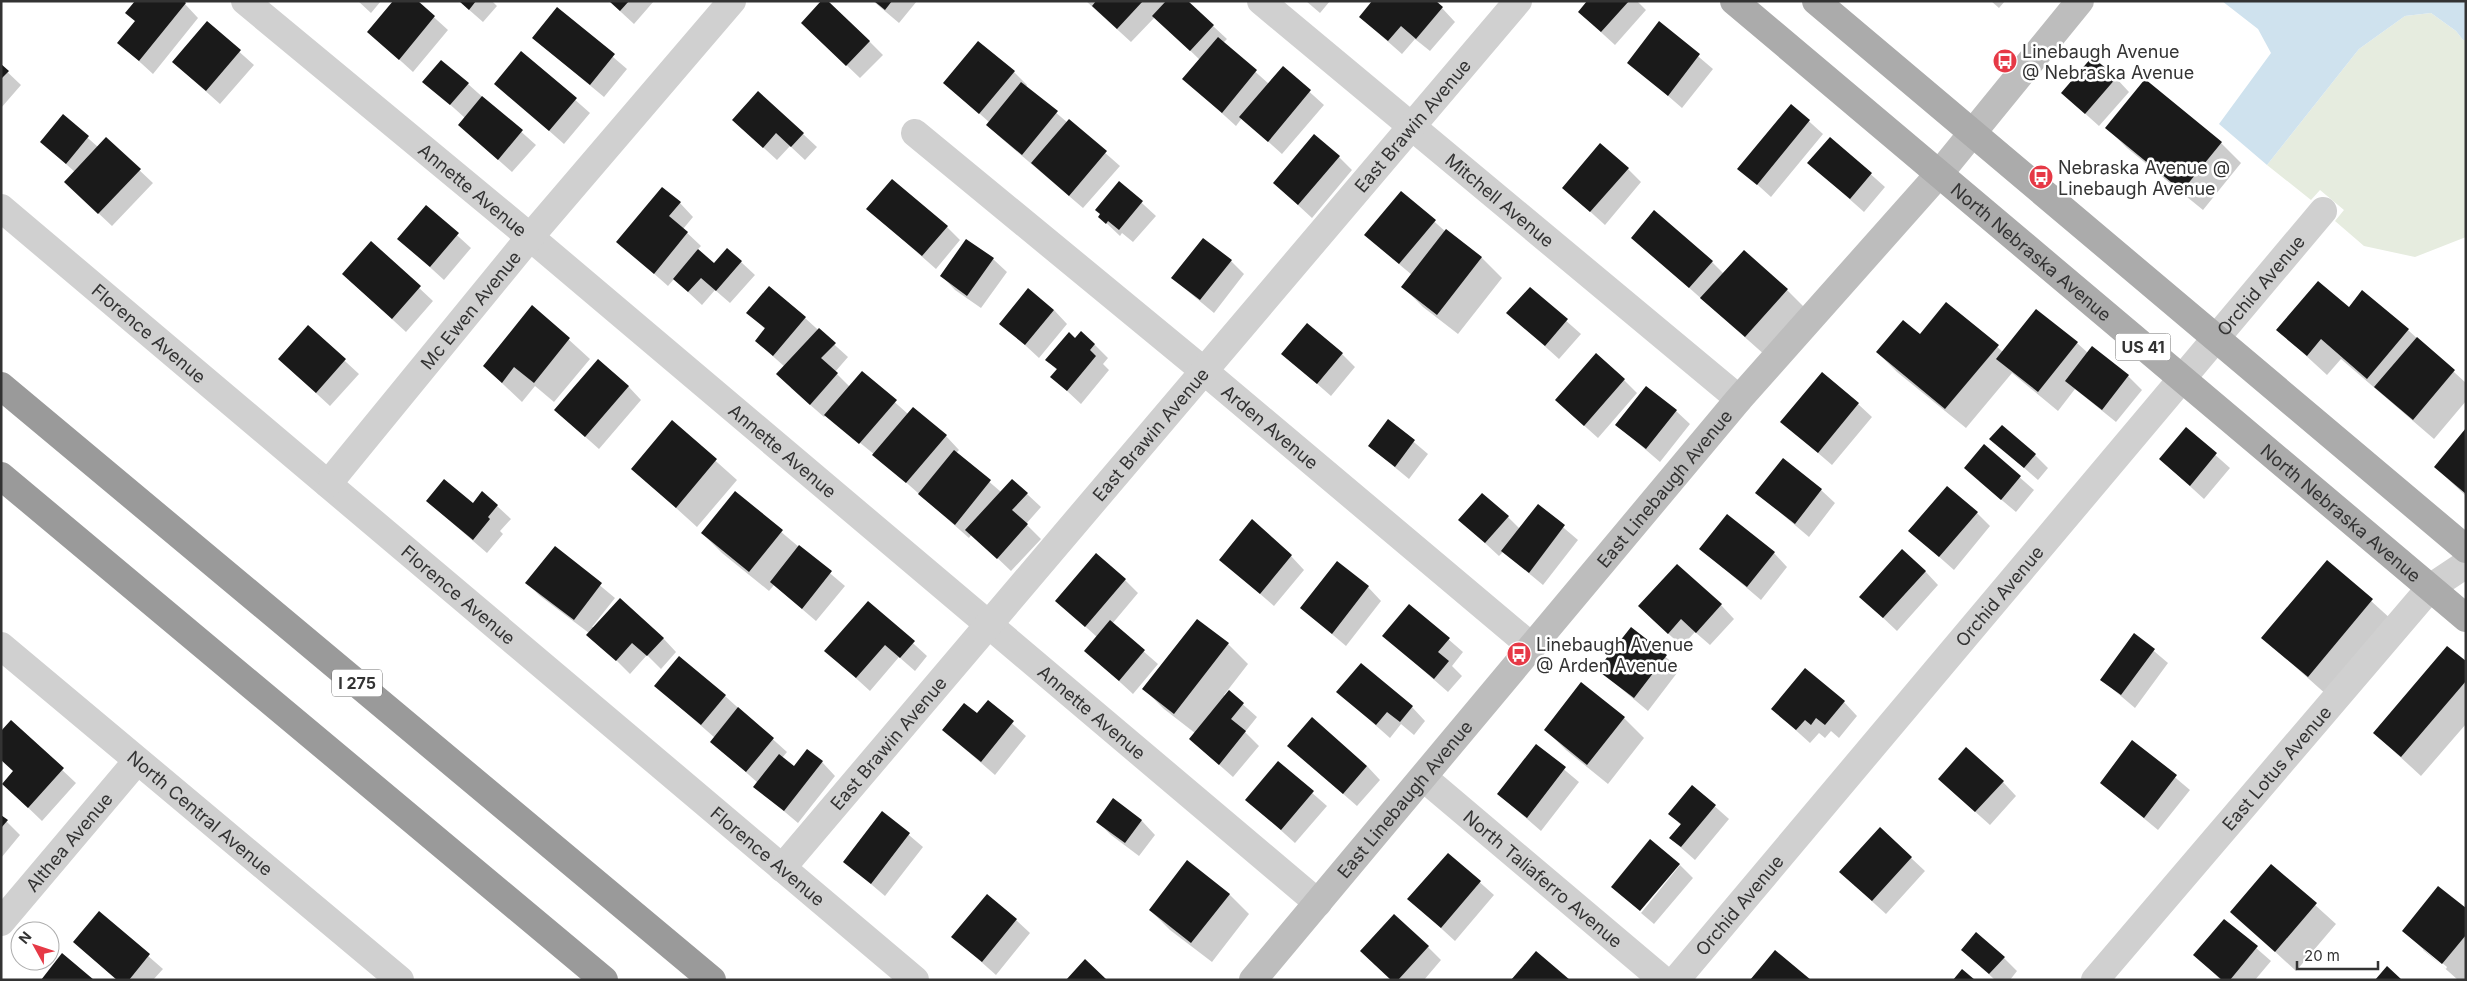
<svg xmlns="http://www.w3.org/2000/svg" width="2467" height="981" viewBox="0 0 2467 981" font-family="Inter,sans-serif">
	<style>
		.green { fill: #e6ecdf }
		.water { fill: #cfe2ee }
		.shadow { fill: #0003; fill-rule: evenodd }
		.building { fill: #1a1a1a }
		.lines { fill: none; stroke-linecap: round; stroke-linejoin: round }
		.street { stroke: #d0d0d0; stroke-width: 28 }
		.secondary { stroke: #bdbdbd; stroke-width: 28 }
		.primary { stroke: #ababab; stroke-width: 28 }
		.highway { stroke: #9a9a9a; stroke-width: 28 }
		.labels { text-anchor: middle; dominant-baseline: central; stroke-width: 5; stroke-linejoin: round; paint-order: stroke }
		.shield { fill: #fff; stroke: #707070; stroke-width: 1 }
		.shield-label { font-size: 16px; font-weight: bold; fill: #333 }
		.poi-label { font-size: 18px; fill: #333; stroke: #fff; text-anchor: start }
		.street-label { font-size: 18px; fill: #333; stroke: #fff }
	</style>
	<rect width="100%" height="100%" fill="#fff"/>
	<path class="green" d="M2431,13L2456,31L2463,40H2466V237L2415,257L2364,246L2335,221L2344,210L2320,190L2311,200L2267,165L2359,49L2405,16Z"/>
	<path class="water" d="M2222,1H2466V40H2463L2456,31L2431,13L2405,16L2359,49L2267,165L2219,124L2271,53L2258,29Z"/>
	<path class="shadow" d="M358,1H381L371,13Z
		M416,1L448,30L413,72L369,32Z
		M459,1H492L497,6L483,22Z
		M609,1H654L634,24Z
		M873,1H917L899,23Z
		M1086,1H1186L1227,39L1223,43L1269,84L1283,68L1324,105L1282,154L1242,118L1236,126L1184,79L1200,60L1155,17L1131,42Z
		M1306,1H1330L1320,13Z
		M1589,1H1637L1646,10L1615,45L1593,25Z
		M1991,1H2005L1999,8Z
		M185,4L198,18L153,74L119,43L136,22L126,13Z
		M1442,8L1455,22L1430,51L1415,39L1402,54L1360,17Z
		M557,9L627,69L604,97L533,38Z
		M207,23L254,65L220,104L173,62Z
		M1659,23L1713,69L1682,108L1629,62Z
		M816,36L869,41L883,55L860,78Z
		M522,53L590,113L564,144L496,84Z
		M1,66L21,85L1,108Z
		M1014,72L1027,85L1026,87L1068,123L1069,121L1120,166L1083,208L1001,138L987,125L989,122L945,83Z
		M2116,78L2129,92L2099,126L2062,93Z
		M424,81L468,84L536,145L512,172L459,125L465,118Z
		M2145,81L2221,143L2241,163L2203,210L2127,148L2107,128Z
		M1791,105L1823,134L1771,197L1739,168Z
		M63,116L98,147L106,139L153,183L112,226L79,195L75,172L41,142Z
		M733,120L803,134L817,147L805,160L790,146L777,160Z
		M1830,138L1885,187L1864,212L1809,163Z
		M1339,157L1352,170L1312,218L1274,183Z
		M1628,169L1641,182L1605,225L1564,188Z
		M1119,182L1156,216L1133,242L1122,233L1120,236L1100,217Z
		M1401,192L1446,232L1482,258L1502,278L1458,334L1423,307L1403,287L1412,275L1380,248Z
		M680,203L693,217L683,229L701,246L697,250L714,264L741,262L755,275L730,303L715,290L702,305L674,279L668,286L618,242Z
		M426,207L471,248L444,280L399,239Z
		M868,209L947,227L960,240L936,269Z
		M1633,238L1712,262L1724,274L1787,290L1807,310L1766,356Z
		M371,243L433,301L406,332L357,287Z
		M993,259L1007,272L981,308L955,290L942,276Z
		M1231,261L1244,274L1214,313L1172,278Z
		M1530,289L1581,334L1559,359L1508,313Z
		M1947,304L2003,352L2077,343L2088,353L2128,376L2142,390L2116,422L2075,389L2058,411L2012,373L1966,428L1897,372L1877,352L1920,336Z
		M533,307L590,359L554,402L535,386L522,402L484,366Z
		M2349,309L2408,330L2466,383V401L2434,439L2341,359L2327,375L2278,330Z
		M1054,310L1067,324L1039,358L1001,323Z
		M748,313L805,318L848,357L835,372L850,387L862,373L908,414L946,436L959,450L956,453L1001,492L1012,480L1027,494L1041,507L1026,524L1041,539L1011,571L972,534L969,538L875,455L826,415L824,417L791,388L785,367L756,341L766,330Z
		M308,327L359,374L330,406L293,372Z
		M1075,340L1094,344L1108,358L1103,364L1109,370L1081,404L1052,377L1058,371L1047,360Z
		M1283,354H1342L1355,367L1331,396Z
		M1624,380L1637,393L1598,438L1570,413Z
		M628,386L641,400L599,449L555,410Z
		M1858,404L1872,417L1832,465L1782,422Z
		M1676,411L1690,424L1660,462L1617,425Z
		M1389,421L1428,454L1409,479L1369,446Z
		M672,422L737,480L697,527L633,469Z
		M2186,429L2230,468L2204,499L2160,459Z
		M2466,430V496L2435,467Z
		M1991,439L2035,455L2048,468L2038,480Z
		M1984,446L2034,490L2016,512L1979,481Z
		M1821,490L1835,503L1809,537L1757,493Z
		M735,493L845,586L816,621L774,585L769,591L722,553L702,533Z
		M427,501L497,506L511,519L500,531L503,534L487,553Z
		M1538,506L1578,540L1543,585L1503,552L1499,556L1460,520L1508,517L1520,529Z
		M1977,513L1990,526L1954,570L1910,531Z
		M555,548L615,598L592,627L663,638L676,652L661,669L647,655L630,674L589,633L540,596L527,583Z
		M1701,549L1774,553L1787,567L1761,600Z
		M1291,556L1304,570L1274,606L1221,560Z
		M2327,561L2392,620L2328,696L2262,637Z
		M1925,571L1938,585L1897,631L1861,597Z
		M1125,580L1138,593L1112,624L1158,664L1133,694L1086,651L1097,637L1057,601Z
		M1368,587L1381,601L1346,646L1301,608Z
		M868,602L927,656L915,671L899,657L870,691L826,651Z
		M1409,605L1463,652L1452,666L1462,676L1448,692L1384,636Z
		M1721,605L1734,619L1710,645L1695,632L1682,646L1653,620Z
		M1632,629L1680,669L1648,711L1599,670Z
		M2135,635L2168,663L2135,708L2102,680Z
		M1228,644L1248,664L1224,695L1226,697L1229,692L1257,717L1245,732L1259,746L1233,777L1190,739L1195,733L1164,709L1144,689Z
		M2466,663V724L2421,776L2374,733Z
		M656,686L725,696L787,752L782,758L795,768L822,762L835,776L798,823L755,787L758,783L712,742L715,738Z
		M1338,692L1412,707L1425,721L1414,735L1401,724L1390,738Z
		M988,702L1026,736L995,775L943,730L977,715Z
		M1844,702L1857,716L1839,738L1831,731L1825,738L1819,733L1810,743L1772,709Z
		M1624,718L1644,738L1608,784L1566,750L1546,730Z
		M11,722L76,783L42,821L17,797Z
		M2133,742L2190,790L2158,830L2101,783Z
		M1536,746L1579,782L1541,831L1498,794Z
		M1303,759L1367,766L1380,780L1357,806Z
		M1278,763L1327,806L1295,843L1247,800Z
		M2003,782L2016,796L1990,825L1953,792Z
		M1693,787L1729,819L1695,860L1670,838L1681,825L1670,814Z
		M1113,800L1142,821L1155,835L1139,856L1111,835L1097,821Z
		M883,813L923,847L885,896L845,862Z
		M1,816L20,835L1,858Z
		M1880,829L1925,871L1886,914L1854,885Z
		M1448,854L1494,895L1455,941L1409,899Z
		M1680,865L1693,878L1654,924L1641,913Z
		M2272,866L2336,924L2296,971L2232,912Z
		M1229,894L1249,914L1212,962L1170,930L1150,910Z
		M2466,910V979L2458,980L2403,931ZM2423,947L2447,967L2446,969L2423,950Z
		M99,913L163,969L153,980H117L74,942Z
		M1016,920L1030,933L996,975L953,937Z
		M2224,920L2271,961L2255,980H2221L2195,955Z
		M1428,947L1441,960L1424,980H1392Z
		M1963,950L2004,958L2017,971L2010,980H1995Z"/>
	<path class="building" d="M135,1H184L186,3L139,61L117,43L135,21L125,13Z
		M393,1H418L435,16L399,60L367,32Z
		M459,1H476L469,10Z
		M609,1H629L620,11Z
		M821,1H828L870,41L846,66L801,23Z
		M874,1H892L885,10Z
		M1096,1H1143L1117,29L1092,6Z
		M1166,1H1188L1214,25L1190,51L1152,16Z
		M1372,1H1436L1443,7L1416,39L1401,26L1388,41L1359,17Z
		M1587,1H1629L1601,32L1578,12Z
		M557,7L615,54L590,85L532,38Z
		M207,21L241,50L206,91L172,62Z
		M1659,21L1700,54L1668,96L1627,63Z
		M1218,37L1257,70L1222,113L1182,79Z
		M978,41L1015,71L979,114L943,83Z
		M521,51L577,98L549,131L494,84Z
		M2092,57L2117,77L2085,114L2061,93Z
		M441,60L469,83L450,105L422,82Z
		M1,64L9,71L1,79Z
		M1283,66L1311,90L1268,142L1239,117Z
		M2145,79L2222,142L2182,191L2105,128Z
		M1021,82L1058,111L1022,155L986,125Z
		M758,91L804,133L791,147L776,133L763,148L732,120Z
		M482,96L523,130L498,160L458,125Z
		M1791,104L1810,120L1757,185L1737,169Z
		M63,114L89,136L66,164L40,142Z
		M1069,119L1107,151L1069,196L1031,163Z
		M1314,134L1340,156L1298,205L1273,183Z
		M106,137L141,169L98,214L64,182Z
		M1830,137L1872,173L1850,199L1807,163Z
		M1600,143L1629,168L1590,212L1562,188Z
		M892,179L948,226L922,256L866,209Z
		M1119,181L1143,201L1119,230L1108,221L1106,224L1098,217L1100,214L1095,210Z
		M662,187L681,202L669,216L688,232L654,274L616,242Z
		M1401,191L1436,220L1399,264L1364,235Z
		M426,205L459,233L430,267L397,239Z
		M1654,210L1713,261L1689,288L1631,238Z
		M1446,229L1482,257L1437,315L1401,287Z
		M1203,238L1232,260L1200,300L1171,278Z
		M966,239L994,258L967,296L940,276Z
		M371,241L421,286L392,319L342,274Z
		M727,248L742,261L716,291L701,278L688,292L673,279L698,249L714,263Z
		M1744,250L1788,289L1745,337L1700,298Z
		M2318,281L2349,307L2362,290L2409,329L2367,379L2321,339L2307,356L2276,330Z
		M769,286L806,317L773,356L755,341L765,328L746,313Z
		M1530,287L1568,319L1545,346L1506,313Z
		M1028,288L1054,310L1025,345L999,324Z
		M1946,302L1999,345L1945,409L1876,352L1903,320L1920,334Z
		M532,305L570,338L534,383L514,367L502,383L483,366Z
		M2036,309L2078,342L2038,392L1996,359Z
		M1307,323L1343,353L1317,384L1281,354Z
		M308,325L346,359L316,393L278,359Z
		M819,328L836,343L821,358L838,373L810,405L776,374Z
		M1081,331L1095,344L1090,350L1096,356L1067,391L1050,377L1057,369L1045,360L1069,332L1075,338Z
		M2417,337L2455,370L2413,420L2374,387Z
		M2092,346L2129,375L2102,410L2065,381Z
		M1596,353L1625,379L1584,426L1555,400Z
		M598,359L629,386L585,437L554,410Z
		M862,371L897,400L859,444L824,415Z
		M1822,372L1859,403L1818,453L1780,422Z
		M1646,386L1677,410L1646,449L1615,425Z
		M913,407L947,435L906,483L872,455Z
		M1388,419L1415,440L1395,467L1368,446Z
		M672,420L717,459L676,508L631,469Z
		M2002,425L2036,454L2024,468L1989,439Z
		M2186,427L2217,453L2190,486L2159,459Z
		M2466,428V494L2434,467Z
		M1984,444L2021,476L2001,500L1964,468Z
		M954,450L991,480L955,525L918,494Z
		M1783,458L1822,489L1795,524L1755,493Z
		M444,479L473,503L482,491L498,505L488,517L490,519L473,540L426,501Z
		M1012,479L1028,493L1012,510L1028,524L997,559L965,530Z
		M1947,486L1978,512L1939,557L1908,531Z
		M735,491L783,530L749,572L701,533Z
		M1482,493L1509,516L1485,543L1458,520Z
		M1538,504L1565,525L1529,573L1501,551Z
		M1727,514L1775,552L1747,587L1699,549Z
		M1252,519L1292,555L1260,594L1219,560Z
		M799,545L832,571L802,609L770,582Z
		M555,546L602,583L574,620L525,583Z
		M1902,549L1926,571L1883,618L1859,597Z
		M1096,553L1126,579L1085,627L1055,601Z
		M2327,560L2373,599L2308,677L2261,638Z
		M1337,561L1369,586L1332,634L1300,608Z
		M1677,564L1722,604L1696,633L1681,619L1668,634L1638,606Z
		M620,598L664,638L647,656L632,643L616,661L586,635Z
		M868,601L915,641L900,658L885,645L856,678L824,651Z
		M1409,604L1450,638L1438,652L1449,661L1434,679L1382,636Z
		M1197,619L1229,643L1174,714L1142,689Z
		M1110,620L1145,650L1119,681L1084,651Z
		M1631,627L1667,655L1634,698L1597,670Z
		M2134,633L2155,649L2121,695L2100,680Z
		M2447,646L2466,661V681L2401,757L2373,733Z
		M679,656L726,695L701,725L654,686Z
		M1361,663L1413,706L1400,722L1387,712L1376,725L1336,692Z
		M1805,668L1845,701L1825,725L1816,718L1811,725L1805,720L1796,730L1771,709Z
		M1581,682L1625,717L1587,765L1544,730Z
		M1229,690L1244,703L1231,719L1246,731L1219,765L1189,739Z
		M988,700L1014,721L981,762L942,730L964,703L977,713Z
		M738,707L774,738L746,772L710,742Z
		M1312,717L1367,766L1343,794L1287,746Z
		M11,720L64,768L28,808L2,784L13,771L1,760V731Z
		M2132,740L2177,775L2144,818L2100,783Z
		M1536,744L1566,767L1527,818L1497,794Z
		M1966,747L2004,781L1975,812L1938,779Z
		M807,749L823,761L784,811L753,787L779,754L794,766Z
		M1278,761L1314,791L1281,830L1245,800Z
		M1692,785L1716,805L1681,847L1669,838L1681,824L1668,814Z
		M1113,798L1142,820L1125,843L1096,822Z
		M882,811L910,833L871,884L843,862Z
		M1,815L8,820L1,828Z
		M1880,827L1912,857L1872,901L1839,872Z
		M1650,839L1680,864L1640,911L1611,887Z
		M1448,853L1481,881L1441,928L1407,899Z
		M1187,860L1230,894L1191,943L1149,910Z
		M2271,864L2317,903L2275,952L2230,912Z
		M2438,886L2466,908V935L2442,964L2402,931Z
		M987,894L1017,919L982,962L951,937Z
		M99,911L150,954L129,980H117L73,942Z
		M1394,914L1429,946L1398,980H1391L1360,951Z
		M2224,919L2258,946L2230,980H2222L2193,955Z
		M1976,932L2005,957L1989,974L1961,950Z
		M1775,950L1811,980H1750Z
		M1536,951L1570,980H1511Z
		M62,953L94,980H41Z
		M1085,959L1107,980H1066Z
		M2387,966L2402,980H2375Z
		M1962,969L1975,980H1953Z"/>
	<g class="lines">
		<g class="street">
			<path id="s1" d="M245,1L530,237L1318,903"/>
			<path id="s2" d="M1261,1L1739,399"/>
			<path id="s3" d="M915,133L1204,371L1532,647"/>
			<path id="s4" d="M1,208L915,980"/>
			<path id="s5" d="M328,484L530,237L732,1"/>
			<path id="s6" d="M1,646L400,980"/>
			<path id="s7" d="M1424,778L1663,980"/>
			<path id="s8" d="M782,868L1518,1"/>
			<path id="s9" d="M1,922L137,761"/>
			<path id="s10" d="M1676,980L2323,211"/>
			<path id="s11" d="M2095,980L2430,588L2466,564"/>
		</g>
		<path class="secondary" id="s12" d="M1253,980L1739,399L1939,174L2080,1"/>
		<g class="primary">
			<path id="s13" d="M1734,1L2466,618"/>
			<path d="M1816,1L2466,549"/>
		</g>
		<path class="highway" d="M1,386L712,980
			M1,476L604,980"/>
	</g>
	<defs>
		<symbol id="bus-disc" viewBox="-11 -11 22 22"><circle r="9.5" fill="#e63946" stroke="#fff"/><path d="M-5-6H5V4H4V6H2V4H-2V6H-4V4H-5ZM-3.5-4V0h7V-4ZM-3.5 1.2v1.5H-2V1.2ZM2 1.2v1.5H3.5V1.2Z" fill="#fff"/></symbol>
	</defs>
	<g fill-rule="evenodd">
		<use href="#bus-disc" x="1991" y="47" width="28" height="28"/>
		<use href="#bus-disc" x="2027" y="163" width="28" height="28"/>
		<use href="#bus-disc" x="1505" y="640" width="28" height="28"/>
	</g>
	<g class="labels">
		<g class="shield">
			<rect x="2115.5" y="333.5" width="55" height="27" rx="4"/>
			<rect x="332" y="669.5" width="50" height="27" rx="4"/>
		</g>
		<g class="shield-label">
			<text x="2143" y="347">US 41</text>
			<text x="357" y="683">I 275</text>
		</g>
		<g class="poi-label">
			<text x="2022" y="51">Linebaugh Avenue<tspan x="2022" dy="21">@ Nebraska Avenue</tspan></text>
			<text x="2058" y="167">Nebraska Avenue @<tspan x="2058" dy="21">Linebaugh Avenue</tspan></text>
			<text x="1536" y="644">Linebaugh Avenue<tspan x="1536" dy="21">@ Arden Avenue</tspan></text>
		</g>
		<g class="street-label">
			<text stroke="none"><textPath href="#s8" startOffset="974">East Brawin Avenue</textPath></text>
			<text stroke="none"><textPath href="#s1" startOffset="296">Annette Avenue</textPath></text>
			<text stroke="none"><textPath href="#s2" startOffset="311">Mitchell Avenue</textPath></text>
			<text stroke="none"><textPath href="#s13" startOffset="389">North Nebraska Avenue</textPath></text>
			<text stroke="none"><textPath href="#s10" startOffset="908">Orchid Avenue</textPath></text>
			<text stroke="none"><textPath href="#s5" startOffset="225">Mc Ewen Avenue</textPath></text>
			<text stroke="none"><textPath href="#s4" startOffset="194">Florence Avenue</textPath></text>
			<text stroke="none"><textPath href="#s3" startOffset="461">Arden Avenue</textPath></text>
			<text stroke="none"><textPath href="#s8" startOffset="569">East Brawin Avenue</textPath></text>
			<text stroke="none"><textPath href="#s1" startOffset="701">Annette Avenue</textPath></text>
			<text stroke="none"><textPath href="#s12" startOffset="641">East Linebaugh Avenue</textPath></text>
			<text stroke="none"><textPath href="#s13" startOffset="794">North Nebraska Avenue</textPath></text>
			<text stroke="none"><textPath href="#s4" startOffset="599">Florence Avenue</textPath></text>
			<text stroke="none"><textPath href="#s10" startOffset="502">Orchid Avenue</textPath></text>
			<text stroke="none"><textPath href="#s1" startOffset="1106">Annette Avenue</textPath></text>
			<text stroke="none"><textPath href="#s8" startOffset="164">East Brawin Avenue</textPath></text>
			<text stroke="none"><textPath href="#s11" startOffset="279">East Lotus Avenue</textPath></text>
			<text stroke="none"><textPath href="#s12" startOffset="236">East Linebaugh Avenue</textPath></text>
			<text stroke="none"><textPath href="#s6" startOffset="260">North Central Avenue</textPath></text>
			<text stroke="none"><textPath href="#s9" startOffset="105">Althea Avenue</textPath></text>
			<text stroke="none"><textPath href="#s4" startOffset="1004">Florence Avenue</textPath></text>
			<text stroke="none"><textPath href="#s7" startOffset="156">North Taliaferro Avenue</textPath></text>
			<text stroke="none"><textPath href="#s10" startOffset="98">Orchid Avenue</textPath></text>
		</g>
	</g>
	<rect width="2467" height="981" fill="none" stroke="#333333" stroke-width="5"/>
	<g transform="translate(35 946) rotate(310)"><circle r="24" fill="#ffffff" stroke="#adadad"/>
	<path d="M0-4L9 19L0 12L-9 19Z" fill="#e63946"/>
	<text y="-8" font-size="14" font-weight="bold" text-anchor="middle" fill="#333333">N</text>
	</g>
	<path d="M2297 961v8h81v-8" fill="none" stroke="#333333" stroke-width="2.5"/>
	<text x="2304" y="961" font-size="15" fill="#333333" stroke="#ffffff" stroke-width="4" paint-order="stroke">20 m</text>
</svg>
